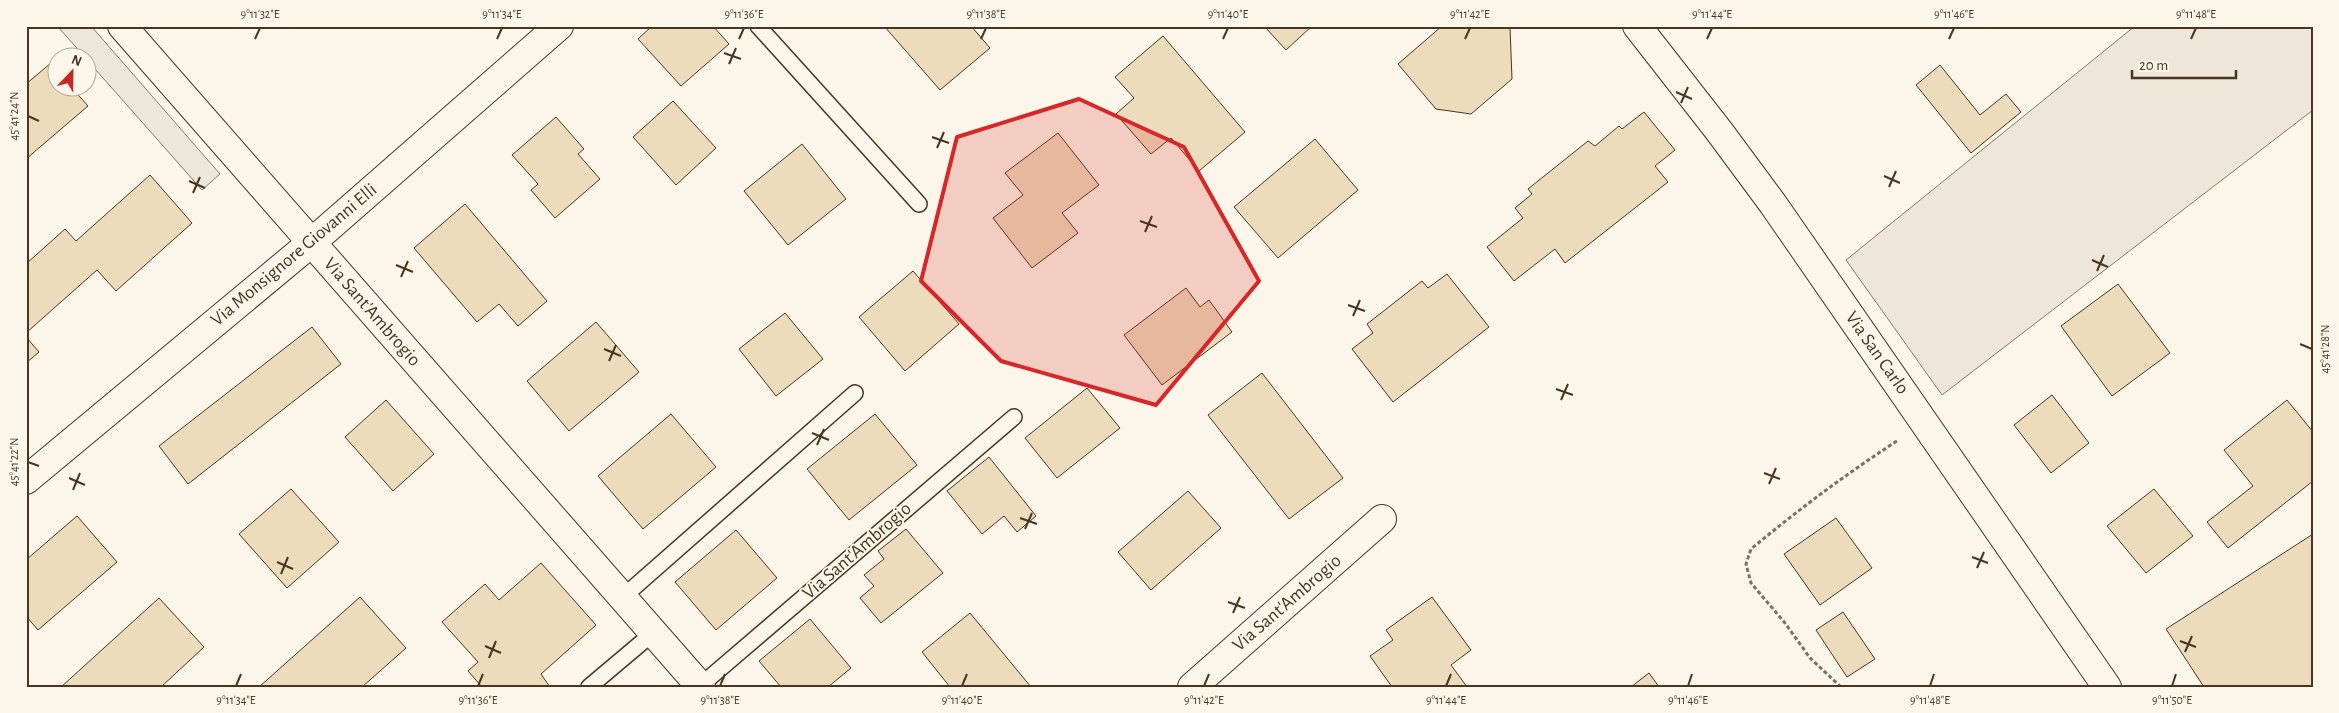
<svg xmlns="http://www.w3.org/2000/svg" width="2339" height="713" viewBox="0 0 2339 713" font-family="'Alegreya Sans',sans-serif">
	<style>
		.green { fill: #ede6d9; stroke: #887966 }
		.parking { fill: #ede7d9; stroke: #887966 }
		.building { fill: #ecdcbc; stroke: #4a3520 }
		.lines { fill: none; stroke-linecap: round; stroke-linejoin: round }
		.lane-casing { stroke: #4a3520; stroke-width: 18 }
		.street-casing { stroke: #4a3520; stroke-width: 30 }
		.path { stroke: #7f6f5c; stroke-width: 3; stroke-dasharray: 4 2.5; stroke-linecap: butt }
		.lane { stroke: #fbf6e9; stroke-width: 15 }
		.street { stroke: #fbf6e9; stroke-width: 28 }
		.marked { fill: #d62828; fill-opacity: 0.2; stroke: #d62828; stroke-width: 4; stroke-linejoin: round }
		.ticks { fill: none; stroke: #4a3520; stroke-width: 2 }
		.labels { text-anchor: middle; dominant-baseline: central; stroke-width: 4; stroke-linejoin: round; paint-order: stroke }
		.street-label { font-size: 19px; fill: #4a3520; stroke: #fbf6e9 }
		.neatline { fill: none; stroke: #4a3520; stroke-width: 2 }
		.ticks-label { font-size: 12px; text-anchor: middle; fill: #4a3520 }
	</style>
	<rect width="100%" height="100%" fill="#fbf6e9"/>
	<path class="green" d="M2135,26H2313V110L1942,395L1846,260Z"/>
	<path class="parking" d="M57,26H91L220,174L202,190L88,61V58L85,57Z"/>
	<path class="building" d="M652,26H713L729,44L681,86L638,39Z
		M884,26H971L990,48L940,90Z
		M1264,26H1312L1286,50Z
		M1442,26L1510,27L1512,79L1471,114L1436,109L1398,64Z
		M1163,36L1245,132L1199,171L1171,138L1151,154L1116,114L1134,98L1115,77Z
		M51,63L58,71V88H72L88,106L26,159V84Z
		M1940,65L1980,115L2006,94L2021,112L1971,153L1916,85Z
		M673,101L716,148L676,185L633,137Z
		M1644,112L1675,150L1655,166L1668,182L1565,263L1555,249L1514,281L1487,247L1523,218L1515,208L1532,194L1528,189L1588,141L1595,146L1619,126L1622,129Z
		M556,117L584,149L578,154L600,179L555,218L531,190L538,184L512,155Z
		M1058,133L1099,185L1062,213L1078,233L1032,268L993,218L1023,195L1005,173Z
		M1315,139L1358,190L1278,258L1234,207Z
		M802,144L846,199L788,245L744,191Z
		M150,175L192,223L116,291L97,270L26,333V264L65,229L76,241Z
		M465,204L547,301L518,326L499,304L477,322L414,248Z
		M913,271L959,324L905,371L859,317Z
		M1447,274L1489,327L1393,402L1352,349L1373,333L1367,324L1422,281L1428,288Z
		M2118,284L2170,353L2112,396L2061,326Z
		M1186,288L1200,307L1209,300L1232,332L1162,385L1124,335Z
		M785,313L823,359L776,396L739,349Z
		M596,322L639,372L569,431L527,381Z
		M312,327L341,364L188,484L159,446Z
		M26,337L39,352L26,363Z
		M1262,373L1343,478L1289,519L1208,415Z
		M1087,388L1120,428L1057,478L1025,438Z
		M2052,395L2089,443L2051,473L2014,425Z
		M386,400L434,454L393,491L345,437Z
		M2287,400L2313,432V481L2228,548L2207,522L2253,486L2224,450Z
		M671,414L716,467L643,529L598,476Z
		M875,414L917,465L849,520L807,469Z
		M989,457L1036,516L1017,532L1004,516L982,534L947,491Z
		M291,489L339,542L287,588L239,534Z
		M2154,489L2193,536L2146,573L2107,526Z
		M1188,491L1221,528L1151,590L1118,552Z
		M77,516L117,562L38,630L26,616V560Z
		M1836,518L1872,568L1820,605L1784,554Z
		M906,529L943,573L881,623L860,598L874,586L864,575L884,559L878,551Z
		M736,530L777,578L716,630L675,582Z
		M2313,534V687H2204L2166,629Z
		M541,563L596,625L541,674L550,687H482L468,671L478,662L442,622L485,584L499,600Z
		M360,597L406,648L362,687H259Z
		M1432,597L1471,650L1451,665L1467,687H1392L1370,656L1393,640L1386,630Z
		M159,598L204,647L161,687H61Z
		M1843,612L1875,659L1847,677L1816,630Z
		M970,613L1031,687H950L922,652Z
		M810,619L851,668L828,687H781L759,661Z
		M1649,673L1659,687H1631Z"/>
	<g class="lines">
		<defs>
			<path id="lane" d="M758,26L919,204
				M623,597L855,393
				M700,686L1014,417
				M589,687L653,633"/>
			<path id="street" d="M122,26L701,687
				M1637,26L1719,131L1773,204L2107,687
				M26,480L311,243L559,26
				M1192,687L1382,519"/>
		</defs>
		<use href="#lane" class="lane-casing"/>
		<use href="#street" class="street-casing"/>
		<path class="path" d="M1841,687L1810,658L1785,623L1751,583L1746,564L1751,549C1798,510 1846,474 1897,441"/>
		<use href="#lane" class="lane"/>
		<use href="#street" class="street"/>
	</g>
	<path class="marked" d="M1079,99L1184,147L1259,281L1156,405L1001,361L921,281L957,137Z"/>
	<path class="ticks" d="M255,39L260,28M497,39L502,28M739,39L744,28M981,39L986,28M1223,39L1228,28M1465,39L1470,28M1707,39L1712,28M1949,39L1954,28M2191,39L2196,28M724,53L741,59M729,64L736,48M1676,92L1692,99M1681,103L1688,87M28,116L39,121M932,137L949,143M937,148L944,132M1884,176L1900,183M189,181L205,188M1889,187L1896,171M193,193L200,177M1140,221L1157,227M1145,232L1152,216M2092,260L2108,267M396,265L413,272M2097,271L2104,255M401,277L408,261M1348,305L1365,311M1353,316L1360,300M2300,344L2312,349M604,349L621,356M609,361L616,345M1556,389L1573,395M1561,400L1568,384M812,433L829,440M817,445L824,429M28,462L39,466M1764,473L1780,479M69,478L85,485M1769,484L1776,468M73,490L80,473M1020,518L1037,524M1025,529L1032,513M1972,557L1988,563M277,562L293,569M1977,568L1984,552M281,574L288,557M1228,602L1245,608M1233,613L1240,597M2180,641L2196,647M485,646L501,653M2185,652L2192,636M489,658L496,641M236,686L241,674M478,686L483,674M720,686L725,674M962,686L967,674M1204,686L1209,674M1446,686L1451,674M1688,686L1692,674M1930,686L1934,674M2172,686L2176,674"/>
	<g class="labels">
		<g class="street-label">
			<text transform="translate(294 255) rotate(-40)">Via Monsignore Giovanni Elli</text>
			<text transform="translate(372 312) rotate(49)">Via Sant'Ambrogio</text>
			<text transform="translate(1877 353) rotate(55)">Via San Carlo</text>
			<text transform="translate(857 551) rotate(-41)">Via Sant'Ambrogio</text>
			<text transform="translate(1287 603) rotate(-41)">Via Sant'Ambrogio</text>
		</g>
	</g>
	<rect width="2339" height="713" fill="none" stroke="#fbf6e9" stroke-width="55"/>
	<g transform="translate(72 72) rotate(22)"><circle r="24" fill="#fbf6e9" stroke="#b4a999"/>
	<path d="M0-4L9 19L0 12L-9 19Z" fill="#c62828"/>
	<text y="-8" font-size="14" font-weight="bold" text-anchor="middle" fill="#4a3520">N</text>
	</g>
	<path d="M2132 70v8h104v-8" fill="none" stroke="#4a3520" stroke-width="2.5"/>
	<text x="2139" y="70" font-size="15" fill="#4a3520" stroke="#fbf6e9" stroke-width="4" paint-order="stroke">20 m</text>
	<rect x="28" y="28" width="2284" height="658" class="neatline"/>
	<g class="ticks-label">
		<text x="260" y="18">9°11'32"E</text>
		<text x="502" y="18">9°11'34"E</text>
		<text x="744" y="18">9°11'36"E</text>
		<text x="986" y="18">9°11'38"E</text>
		<text x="1228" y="18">9°11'40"E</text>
		<text x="1470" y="18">9°11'42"E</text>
		<text x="1712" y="18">9°11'44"E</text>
		<text x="1954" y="18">9°11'46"E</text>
		<text x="2196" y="18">9°11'48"E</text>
		<text transform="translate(14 116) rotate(-90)" y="4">45°41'24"N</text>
		<text transform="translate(2325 349) rotate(-90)" y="4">45°41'28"N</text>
		<text transform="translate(14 462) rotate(-90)" y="4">45°41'22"N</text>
		<text x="236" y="704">9°11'34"E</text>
		<text x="478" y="704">9°11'36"E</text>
		<text x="720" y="704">9°11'38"E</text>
		<text x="962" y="704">9°11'40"E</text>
		<text x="1204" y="704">9°11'42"E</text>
		<text x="1446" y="704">9°11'44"E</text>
		<text x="1688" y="704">9°11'46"E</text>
		<text x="1930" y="704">9°11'48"E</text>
		<text x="2172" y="704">9°11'50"E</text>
	</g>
</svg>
